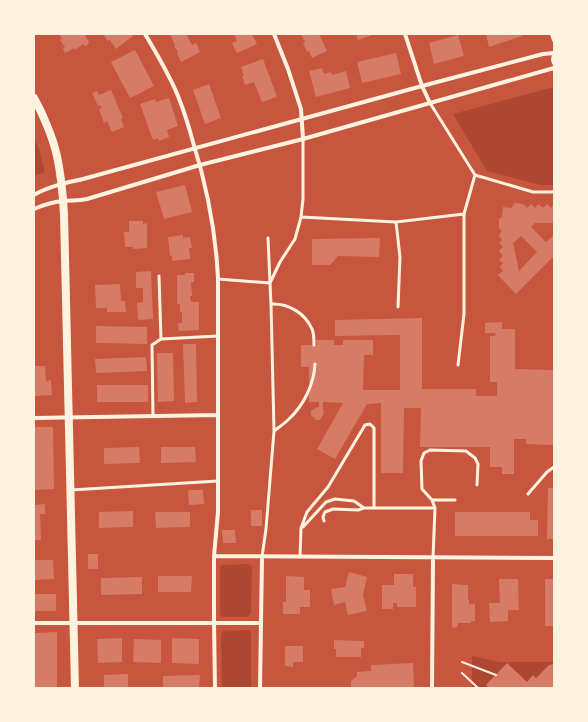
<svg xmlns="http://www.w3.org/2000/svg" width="588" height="722" viewBox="0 0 588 722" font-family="Cabin,sans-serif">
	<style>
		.green { fill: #ae4732 }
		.building { fill: #d67c66; fill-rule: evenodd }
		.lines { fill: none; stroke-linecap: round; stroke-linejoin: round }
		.path { stroke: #fff3e0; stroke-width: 2 }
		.service { stroke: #fff3e0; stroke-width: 3 }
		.minor { stroke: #fff3e0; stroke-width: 4 }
		.secondary { stroke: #fff3e0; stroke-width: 8 }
	</style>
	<rect width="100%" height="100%" fill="#c8553d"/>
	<path class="green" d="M554,87V185H540L487,171L453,114Z
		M34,138L39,149L45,172L34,176Z
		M249,564L252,567L251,613L248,617H222L220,614V567L222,565Z
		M249,630L251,633V688H222L221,634L223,631Z
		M472,656L500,662H554V688H472Z"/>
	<path class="building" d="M59,34H84L89,42L88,45L85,46L83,44L75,50L74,48L67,52L65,53L64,51L63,48L65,47L60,40L62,38Z
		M103,34H131L133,36L116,49L110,40L108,41Z
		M170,34H186L192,45L196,43L200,52L181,62L177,53L178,52L174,46L175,45Z
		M234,34H252L257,44L237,53L232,43L237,41Z
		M301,34H319L327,51L312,58L309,51L307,52L303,43L305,42Z
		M356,34H375L358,40Z
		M486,34H522V36L489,47Z
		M458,35L464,56L434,64L429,43Z
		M135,50L154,86L130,98L111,62Z
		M396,53L401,74L362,83L357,62Z
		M263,59L277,97L262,102L254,82L245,85L242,76H244L241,67Z
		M322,68L324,74L331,72L332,75L346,71L350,88L316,97L309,71Z
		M209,84L221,118L205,124L193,90Z
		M111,90L123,118L121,119L124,127L112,132L107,121L104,123L99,109L102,108L100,105L98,106L92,93L97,91L99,95Z
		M169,98L178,126L167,130L169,137L159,141L158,138L153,140L140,104L155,99L156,102Z
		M185,185L192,212L164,219L156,192Z
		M515,203L523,204L527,208L531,204L535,208L538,204L543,208L547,204L551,208L554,204V223H535L531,227L546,242L554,235V256L516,294L498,275L503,271L500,267L503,263L499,260L503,256L499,251L503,247L499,243L502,240L499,235L502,231L499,228V219L502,217L503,207L511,208ZM521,236L537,252L519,271L513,243Z
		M129,221H143V224L147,223V248L133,249V247H125L124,232H129Z
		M183,235V238L190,237L192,248H189L190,259L172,261V256H170L168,237Z
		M380,238L379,257L338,256L330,265H312V239Z
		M151,271L153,319L138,320L137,303L143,302V288H136V272Z
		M185,273H194V282H191L192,296H190L191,302H199V330L179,331L178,323H182V312H180V304H177V275H185Z
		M120,284L121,301H125L126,312H107V308H96L95,285Z
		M422,318V389H476V396H497V382H490V336H495L496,333H485V323L502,322V329H515V369L554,370V445L526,444V439H514V474H502V467H490V447H420L421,408H404L403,473H381V403L367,404L335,459L317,449L343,403L323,402V409L324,413L320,420H316L311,415V411L315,408L319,407V402H309V367H301V345H317L316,340H334V345H343V340H373V355H364L363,390H400V335L335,336V320Z
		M96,326L147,327V344L96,343Z
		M183,344H196L197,402L185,403Z
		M157,353H173L174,401L158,402Z
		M146,357L147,371L96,373L95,359Z
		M35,366H45L46,381L51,380L52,395L34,396V367Z
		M97,385H148V402H97Z
		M34,427H53L54,489L34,490Z
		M139,447L140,463L104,464V448Z
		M161,447H195L196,462L161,463Z
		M548,488H554V539H547Z
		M188,490H203L204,504L189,505Z
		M45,504V514H40L41,540H34V505Z
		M251,510H262V526H251Z
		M133,511V527L99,528V512Z
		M155,512H190V527L156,528Z
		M455,512H530V520H538V536H455Z
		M222,530H235L236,543H223Z
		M88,554H98V569H88Z
		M34,560H53L54,579L34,580Z
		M349,572L367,577L363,595L367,611L348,615L345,602L334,605L331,589L345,587Z
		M394,574H413V587H416V607H397V603H393V609H382V585H394Z
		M158,576H192L191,592H158Z
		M286,576L304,577V590H310V607H300V614H283V602H286Z
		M142,577V594L101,595V578Z
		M499,579H518L519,610H508V621L490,622L489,603H500Z
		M545,579H554V626H545Z
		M452,584L468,585V600H469V604H475V621H471V623H458V627L452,628Z
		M34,594H56V611H34Z
		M57,632V688H34V633Z
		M122,638V662L98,663L97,639Z
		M172,638L199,639V664L172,663Z
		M134,639L161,640V663L133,662Z
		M334,640L364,641V648H361V657H336V649H334Z
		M285,646H303V662H293V667L285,666Z
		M413,663L414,688H351V681L357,676V672L371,671V665Z
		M507,663L527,682L533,675L536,678L549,665L554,664V688H489L486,685Z
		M128,674V688H104V675Z
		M200,675L199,688H163V676Z"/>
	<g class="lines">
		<path class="path" d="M462,662L496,675
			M462,673L478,688"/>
		<path class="service" d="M430,103L475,175L533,192H554
			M301,217L396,222L464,214L475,175
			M396,222L400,257L398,307
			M218,279L270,283L268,238
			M271,304C288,303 305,313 312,329C314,333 314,340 314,345
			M161,339L218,336
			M458,365L464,314V214
			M153,416L152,345L161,339L159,276
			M274,431C279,427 284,424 289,419C304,405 314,384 315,364
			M71,490L218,481
			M528,494L547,472L554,467
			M432,500H455
			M435,508L432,500L422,489L421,461L424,453L430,450L466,451L475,458L478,464L477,485
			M324,521L323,517L325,512L333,509L358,510L364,508
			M303,527L326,502L335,499L354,501L364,508H435L433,558
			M262,557L266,529L274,431L271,304L270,283L280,262L295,239L301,217L303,199V139
			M300,557L301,528L307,512L328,487L365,425L370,424L374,428V508"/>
		<path class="minor" d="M145,34C157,54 169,74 178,96C184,111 189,127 193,142C207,187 216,233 218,279V512L214,556V622L215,688
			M274,34L288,69L301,109L303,139
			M405,34L422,86L430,103
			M552,34L554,40
			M554,54L553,60L554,63
			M34,195C49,186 66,183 83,179L422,86L543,54L554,53
			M34,209C43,205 53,202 63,201C71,200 78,201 87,199L200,165L303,139L554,68
			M34,418L218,415
			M214,556L554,558
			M34,623H261
			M260,688L262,557
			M432,688L433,558"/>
		<path class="secondary" d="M34,98C43,114 53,138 57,156C61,175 63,195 64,214L75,688"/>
	</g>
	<rect width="588" height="722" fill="none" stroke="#fff3e0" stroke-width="70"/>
</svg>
